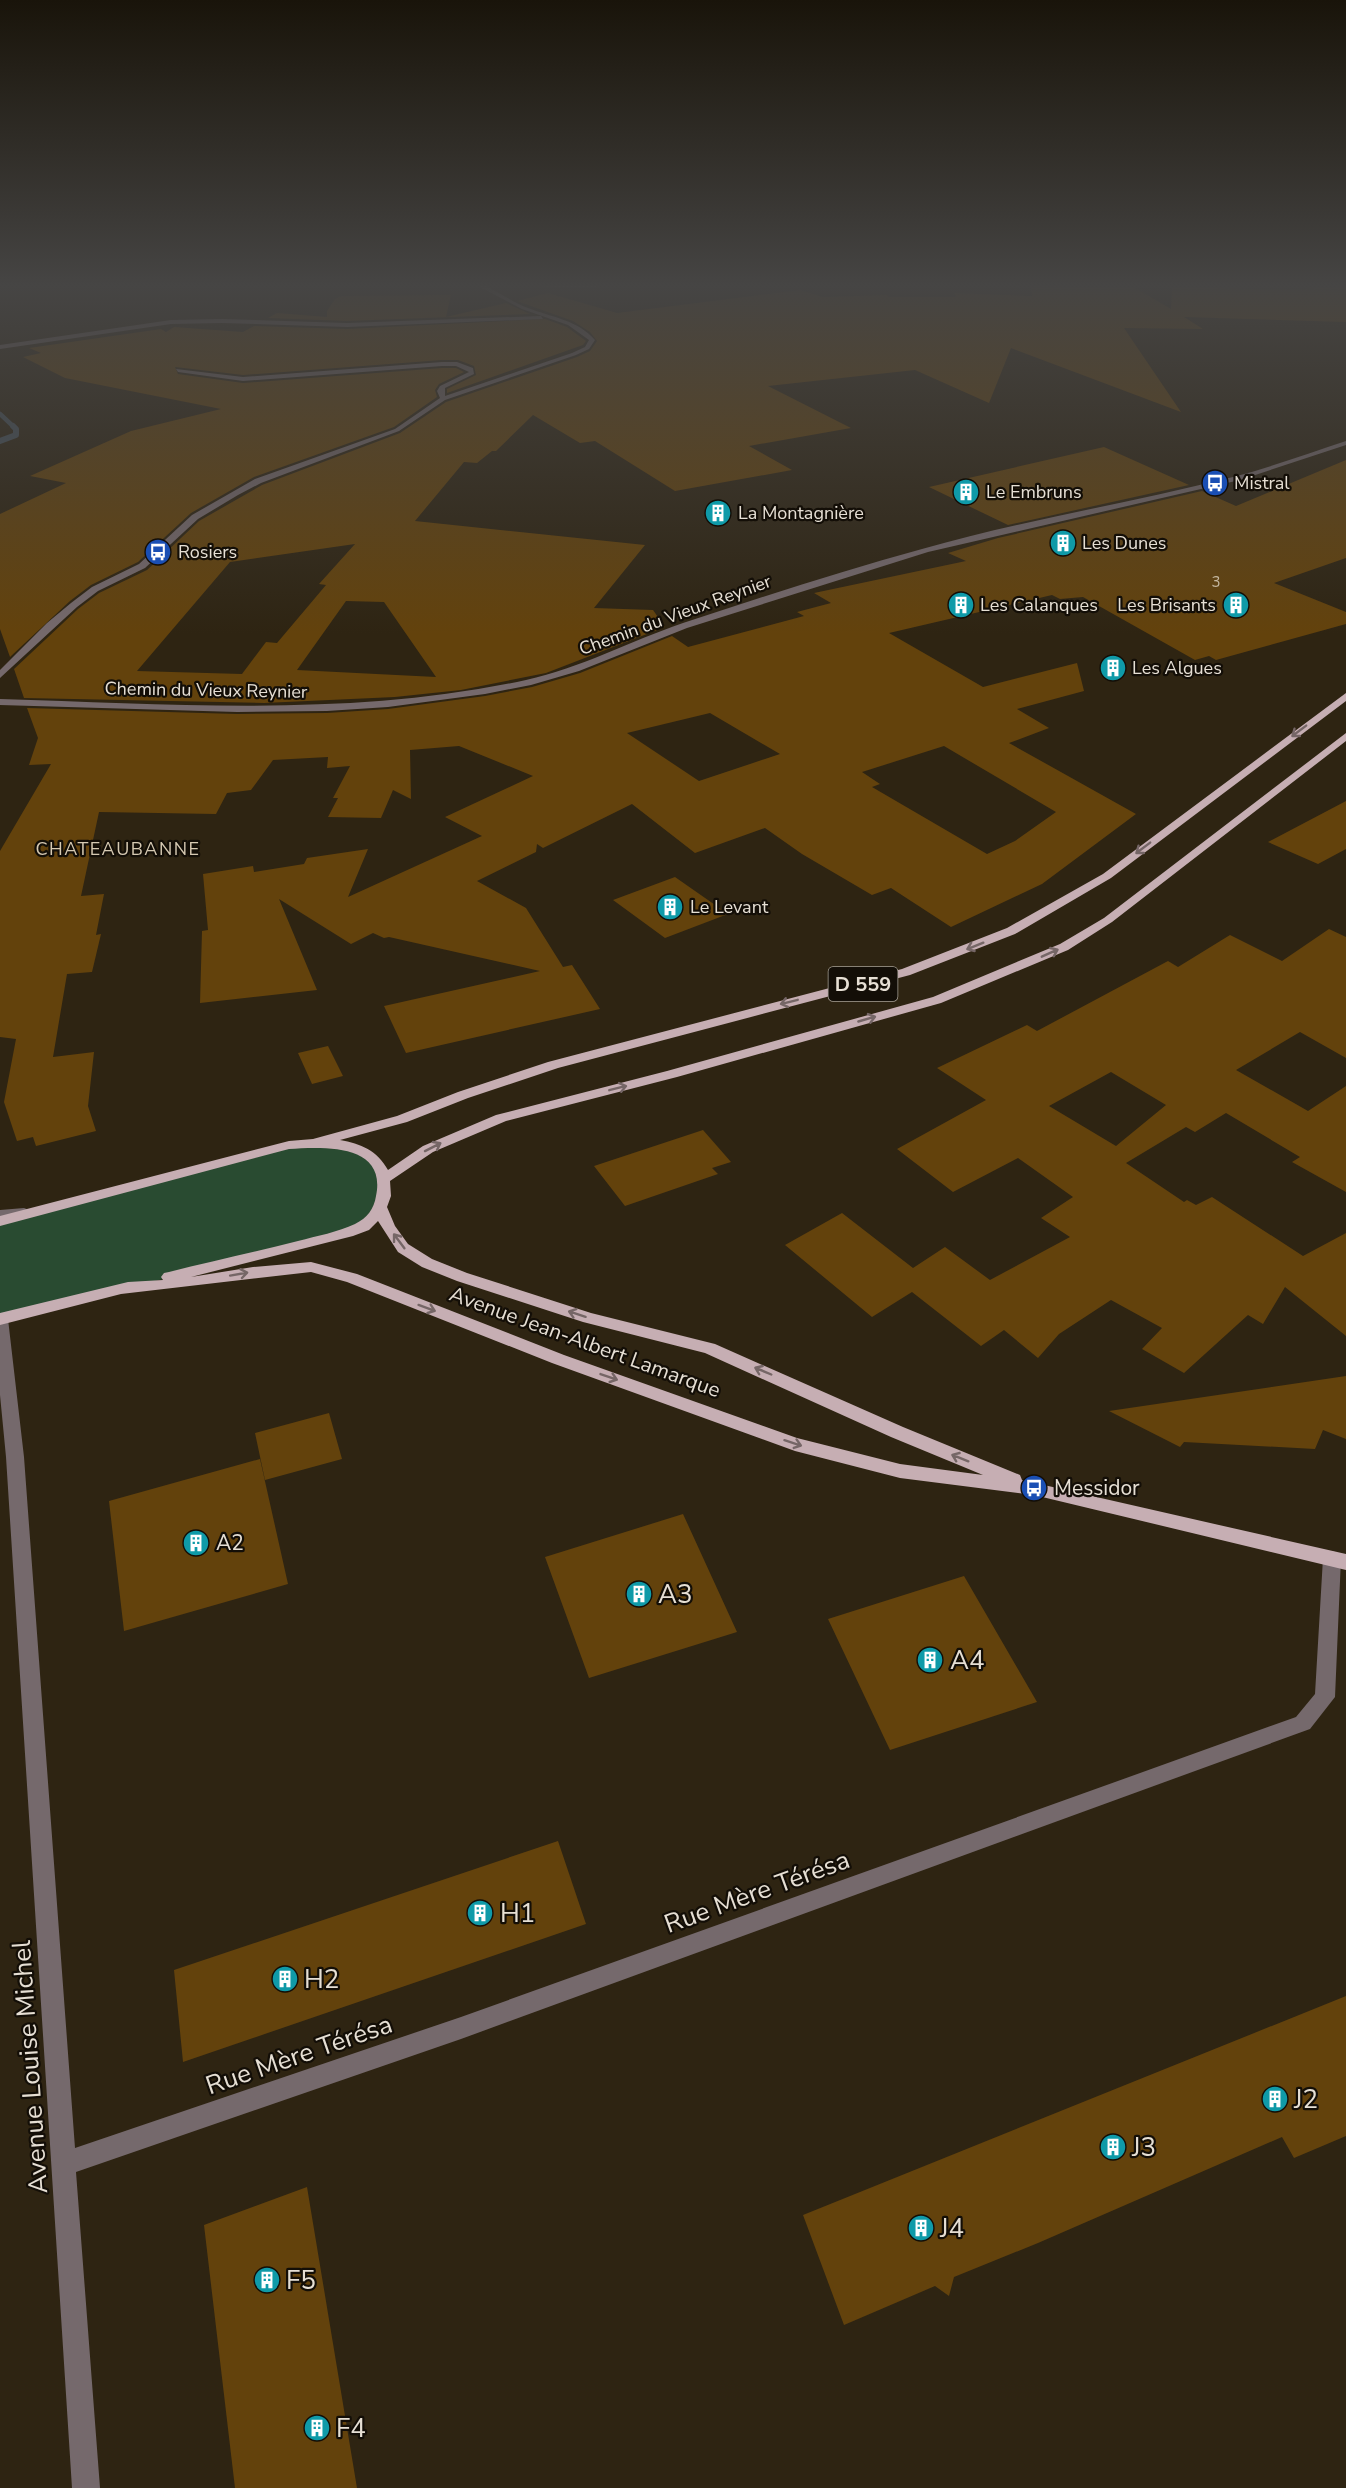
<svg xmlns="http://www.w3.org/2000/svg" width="1346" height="2488" viewBox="0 0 1346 2488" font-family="'Nunito Sans',sans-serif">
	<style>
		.green { fill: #294b31 }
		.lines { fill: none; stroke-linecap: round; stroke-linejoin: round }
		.stream-far1 { stroke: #46525c; stroke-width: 4.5 }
		.stream { stroke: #46525c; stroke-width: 6 }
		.building { fill: #63420c; fill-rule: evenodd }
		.minor { fill: #75696c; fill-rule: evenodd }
		.major { fill: #c6aeb3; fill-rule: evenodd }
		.oneway { stroke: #756666 }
		.labels { text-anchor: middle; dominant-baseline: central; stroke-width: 4.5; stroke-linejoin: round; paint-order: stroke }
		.far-number-label { font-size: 15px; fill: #c5b8a2 }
		.far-poi-label { font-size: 18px; fill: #e6dfd4; stroke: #130e07; text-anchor: start }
		.far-street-label { font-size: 18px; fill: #e6dfd4; stroke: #130e07 }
		.far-neighbourhood-label { font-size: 18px; letter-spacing: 1.5px; fill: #d6c9b2; stroke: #130e07 }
		.shield { fill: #130e07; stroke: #a7a096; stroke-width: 1.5 }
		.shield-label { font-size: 20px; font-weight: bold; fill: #e6dfd4 }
		.street-label { font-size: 21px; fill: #e6dfd4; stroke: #130e07 }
		.poi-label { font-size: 21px; fill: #e6dfd4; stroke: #130e07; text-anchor: start }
		.near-poi-label { font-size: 26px; fill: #e6dfd4; stroke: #130e07; text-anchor: start }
		.near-street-label { font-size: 26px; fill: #e6dfd4; stroke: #130e07 }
	</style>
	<rect width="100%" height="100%" fill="#2e2412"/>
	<path class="green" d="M289,1145L364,1151L384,1179L368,1222L310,1243L0,1319V1221Z"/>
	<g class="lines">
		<path class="stream-far1" d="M0,414L15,428"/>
		<path class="stream" d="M0,441L16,435V429L13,426"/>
	</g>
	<path class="building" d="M1031,286L1135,288L1171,309L1172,287L1291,290L1346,286V322L1184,317L1203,329L1124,328L1181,412L1011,348L989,403L915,370L768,386L851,428L749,446L792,470L675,491L595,441L580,443L533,415L496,451H492L477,463L464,462L415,521L645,545L594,608L653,610L665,627L546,673L461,690L395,697L264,703L24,698L14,669L78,609L99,593L147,570L199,521L262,485L400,433L446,402L577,357L590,351L597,341L590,332L573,321L517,301L548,293L617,313L800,290L823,297L887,295L889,297H956L954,293L1032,296ZM355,544L319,584L326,585L277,643L266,642L242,674L137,671L230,562ZM346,601L384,602L436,677L297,670Z
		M451,295L446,317L506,303L530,314L347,321L268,318L277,313L327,317V311L335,299L341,296Z
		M545,319L567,327L586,341L583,345L447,393V389L476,375L474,366L458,360H442L243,375L175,367L178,374L243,383L442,368H456L464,372L439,384L435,390L437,397L394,427L254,477L191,513L138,562L91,585L70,601L10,657L0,629V514L66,483L30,476L131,431L221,409L65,378L23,357L41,353L29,348L161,329L166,332L174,327L243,332L254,326L347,329Z
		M1104,447L1189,485L1008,525L929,487Z
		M1346,460V558L1274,583L1346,612V624L1216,660L1209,656L1195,660L1083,597L1060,599L1052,595L889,633L983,687L1077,663L1084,691L1017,709L1049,728L1009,743L1136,814L1042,884L951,927L891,888L872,895L802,854L765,828L695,853L632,804L543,848L537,844L536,852L477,881L526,908L563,967L572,965L600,1009L406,1053L384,1006L540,971L389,937L384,938L373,933L351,944L279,899L317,990L200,1003L202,931L208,930L203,874L253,866L254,872L304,864L307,858L368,849L348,897L482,836L445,817L533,776L459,746L410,750L411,799L393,790L381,818L328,817L338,798H333L350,766L327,768L328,757L273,760L251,790L227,793L216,814L99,812L81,896L104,894L96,935L101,934L92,972L67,974L53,1057L94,1052L88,1106L96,1131L36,1146L33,1137L17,1141L4,1102L16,1039L0,1037V851L51,764L29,765L38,738L27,708L237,714L327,713L388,709L485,696L532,687L580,673L672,636L688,647L804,616L797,612L831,603L814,593L966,561L948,553L998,538L1202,491L1236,506ZM710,713L780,754L699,781L627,733ZM944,746L1056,812L1015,841L987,854L872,787L880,784L862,772Z
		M1346,801V849L1318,864L1268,842Z
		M675,877L728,914L665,938L613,900Z
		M1329,929L1346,937V1058L1300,1032L1236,1070L1308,1111L1346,1086V1192L1292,1162L1300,1157L1226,1113L1195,1132L1186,1127L1126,1163L1184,1202L1187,1200L1196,1205L1212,1197L1303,1256L1346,1233V1336L1285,1287L1263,1324L1248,1315L1184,1373L1142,1349L1162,1328L1111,1300L1059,1334L1038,1358L1004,1330L981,1346L912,1292L872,1317L785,1245L842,1213L913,1268L945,1247L990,1280L1070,1237L1041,1218L1073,1197L1018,1158L953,1192L897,1149L986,1100L937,1068L1027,1025L1037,1031L1168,961L1178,967L1230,935L1282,961ZM1111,1072L1166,1105L1116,1146L1049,1106Z
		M328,1046L343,1076L312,1084L298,1053Z
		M703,1130L731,1162L712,1168L718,1174L625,1206L594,1166Z
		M1346,1376V1439L1323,1430L1315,1449L1184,1442L1180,1447L1109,1411Z
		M329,1413L342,1459L265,1480L255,1433Z
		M260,1459L288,1584L124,1631L109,1501Z
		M683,1514L737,1632L589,1678L545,1557Z
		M964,1576L1037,1702L890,1750L828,1619Z
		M558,1841L586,1924L183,2062L174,1970Z
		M1346,1996V2136L1294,2158L1282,2137L1038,2243L954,2277L949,2296L935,2286L844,2325L803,2215Z
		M307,2187L357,2488H235L204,2225Z"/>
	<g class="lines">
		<path class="minor" d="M478,286H486C500,293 513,302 528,308C551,317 578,320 595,340L589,349L576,355L445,400L399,431L261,483L238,495L198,519L145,568L98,591L77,607L0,678V670L47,623L71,603L92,587L139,564L192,515L255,479L395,429L440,398L437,391L440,386L469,372L456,366H442L243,381L178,372L176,369L243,377L442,362H457L473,368L474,374L445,388V396L572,353L585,347L589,340L568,325L522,309Z
			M530,286H597L594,288Z
			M541,316L543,319L347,327L222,323L171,324L0,349V345L171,320L222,319L347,323Z
			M1346,441V445L1240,480L928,552L687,628L579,671L531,685L485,694L388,707L327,711L237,712L0,705V699C175,704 353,718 526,680C581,668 630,641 683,623C762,597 842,571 922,549C1024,520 1130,503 1233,477C1272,467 1309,453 1346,441Z
			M24,1208L29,1210L31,1213L29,1216L0,1220V1210Z
			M0,1313L6,1315L8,1319L24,1457L75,2148L461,2017L1296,1717L1315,1694L1323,1558L1326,1553L1332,1551L1338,1553L1341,1558L1335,1697L1310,1729L461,2039L76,2172L100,2488H72L6,1457L0,1395Z"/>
		<path class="major" d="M1346,693V701L1111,878L1015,934L910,975L558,1068L468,1098L407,1122L340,1140C361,1144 377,1150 388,1170L423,1146L496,1115L667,1071L933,997L1060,944L1104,918L1346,733V741L1112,922L1068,950L941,1003L677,1077L506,1121L433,1152L390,1181L391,1196L387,1207L395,1226L408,1244L432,1259L467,1273L591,1313L715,1344L903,1427L1020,1475L1022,1480L1346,1554V1570L1034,1495L900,1478L795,1451L552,1363L347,1282L311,1272L121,1294L0,1325V1313L128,1282L163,1280L161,1277L164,1273L169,1272C212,1261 255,1252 298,1241C317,1236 338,1232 355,1224C367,1218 374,1209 376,1196C387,1143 323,1147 289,1149L0,1226V1216L289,1141L313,1139L397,1116L458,1092L548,1062L902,969L1007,928L1103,874ZM378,1221L398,1252L422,1267L457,1281L583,1322L705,1353L891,1437L983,1475L900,1464L797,1438L564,1355L357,1274L311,1262L253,1267L191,1277L353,1236L369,1230Z"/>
	</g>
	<defs><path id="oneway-shaft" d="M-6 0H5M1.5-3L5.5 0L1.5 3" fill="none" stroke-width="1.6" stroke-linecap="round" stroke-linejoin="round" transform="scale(1.5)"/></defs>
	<g class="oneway">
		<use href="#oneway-shaft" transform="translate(1299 731) rotate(143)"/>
		<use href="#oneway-shaft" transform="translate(1143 848) rotate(143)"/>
		<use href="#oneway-shaft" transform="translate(975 946) rotate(158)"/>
		<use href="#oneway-shaft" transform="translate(1050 953) rotate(-24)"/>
		<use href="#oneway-shaft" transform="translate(789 1002) rotate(166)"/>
		<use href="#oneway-shaft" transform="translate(867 1019) rotate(-16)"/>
		<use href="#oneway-shaft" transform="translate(618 1088) rotate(-14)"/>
		<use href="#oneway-shaft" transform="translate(433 1147) rotate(-27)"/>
		<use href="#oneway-shaft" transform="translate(399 1241) rotate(-127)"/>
		<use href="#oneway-shaft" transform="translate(239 1274) rotate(-10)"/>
		<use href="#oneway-shaft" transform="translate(427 1308) rotate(20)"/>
		<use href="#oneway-shaft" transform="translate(577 1314) rotate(-162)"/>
		<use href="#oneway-shaft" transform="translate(763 1371) rotate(-157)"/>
		<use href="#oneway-shaft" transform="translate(609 1377) rotate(19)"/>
		<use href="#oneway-shaft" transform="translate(793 1443) rotate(18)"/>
		<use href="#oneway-shaft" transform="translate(960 1458) rotate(-158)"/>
	</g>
	<linearGradient id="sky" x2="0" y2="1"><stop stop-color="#19140a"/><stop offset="0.45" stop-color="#464544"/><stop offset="1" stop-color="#464544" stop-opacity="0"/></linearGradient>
	<rect width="1346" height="634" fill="url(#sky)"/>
	<defs>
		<symbol id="bus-disc" viewBox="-11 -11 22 22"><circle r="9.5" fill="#1a4fb4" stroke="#130e07"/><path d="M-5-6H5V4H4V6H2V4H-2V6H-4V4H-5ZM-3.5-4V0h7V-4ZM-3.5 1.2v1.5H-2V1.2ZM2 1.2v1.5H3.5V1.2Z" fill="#fff"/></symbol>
		<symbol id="building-disc" viewBox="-11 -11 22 22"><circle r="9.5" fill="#0f9aa8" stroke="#130e07"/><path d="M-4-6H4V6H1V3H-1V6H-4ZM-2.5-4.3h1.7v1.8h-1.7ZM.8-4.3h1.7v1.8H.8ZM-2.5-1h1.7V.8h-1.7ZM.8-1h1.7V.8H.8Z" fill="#fff"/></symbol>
	</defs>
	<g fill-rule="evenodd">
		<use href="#bus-disc" x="1200" y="468" width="30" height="30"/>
		<use href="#building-disc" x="951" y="477" width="30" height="30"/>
		<use href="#building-disc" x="703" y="498" width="30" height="30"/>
		<use href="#building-disc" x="1048" y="528" width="30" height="30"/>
		<use href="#bus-disc" x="143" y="537" width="30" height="30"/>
		<use href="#building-disc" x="946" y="590" width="30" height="30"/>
		<use href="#building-disc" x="1221" y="590" width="30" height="30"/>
		<use href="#building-disc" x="1098" y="653" width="30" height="30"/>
		<use href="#building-disc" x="655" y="892" width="30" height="30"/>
		<use href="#bus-disc" x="1019" y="1473" width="30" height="30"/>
		<use href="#building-disc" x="181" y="1528" width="30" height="30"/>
		<use href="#building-disc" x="624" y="1579" width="30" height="30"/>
		<use href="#building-disc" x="915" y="1645" width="30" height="30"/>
		<use href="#building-disc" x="465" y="1898" width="30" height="30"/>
		<use href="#building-disc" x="270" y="1964" width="30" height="30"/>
		<use href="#building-disc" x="1260" y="2084" width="30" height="30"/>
		<use href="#building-disc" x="1098" y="2132" width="30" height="30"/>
		<use href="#building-disc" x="906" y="2213" width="30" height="30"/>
		<use href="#building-disc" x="252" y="2265" width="30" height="30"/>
		<use href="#building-disc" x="302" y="2413" width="30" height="30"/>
	</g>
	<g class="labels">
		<g class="far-number-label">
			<text x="1216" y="582">3</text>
		</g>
		<g class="far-poi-label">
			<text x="1234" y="483">Mistral</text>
			<text x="986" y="492">Le Embruns</text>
			<text x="738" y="513">La Montagnière</text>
			<text x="1082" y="543">Les Dunes</text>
			<text x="178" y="552">Rosiers</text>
			<text x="980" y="605">Les Calanques</text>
			<text x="1216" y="605" text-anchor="end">Les Brisants</text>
			<text x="1132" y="668">Les Algues</text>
			<text x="690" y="907">Le Levant</text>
		</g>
		<g class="far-street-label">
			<text transform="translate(675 615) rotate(-20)">Chemin du Vieux Reynier</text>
			<text transform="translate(206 690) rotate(1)">Chemin du Vieux Reynier</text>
		</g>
		<g class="far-neighbourhood-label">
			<text x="118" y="849">CHATEAUBANNE</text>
		</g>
		<rect class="shield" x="828.5" y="967" width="69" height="34" rx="4.5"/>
		<g class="shield-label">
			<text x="863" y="984">D 559</text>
		</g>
		<g class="street-label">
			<text transform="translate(585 1342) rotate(20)">Avenue Jean-Albert Lamarque</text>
		</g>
		<g class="poi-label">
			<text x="1054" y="1488">Messidor</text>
			<text x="216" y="1543">A2</text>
		</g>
		<g class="near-poi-label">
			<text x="658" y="1594">A3</text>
			<text x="950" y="1660">A4</text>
			<text x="500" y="1913">H1</text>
			<text x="304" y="1979">H2</text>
			<text x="1294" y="2099">J2</text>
			<text x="1132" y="2147">J3</text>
			<text x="940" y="2228">J4</text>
			<text x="286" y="2280">F5</text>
			<text x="336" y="2428">F4</text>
		</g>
		<g class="near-street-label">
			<text transform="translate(757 1892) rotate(-20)">Rue Mère Térésa</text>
			<text transform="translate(299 2055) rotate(-19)">Rue Mère Térésa</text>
			<text transform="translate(30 2067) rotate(-94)">Avenue Louise Michel</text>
		</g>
	</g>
</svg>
